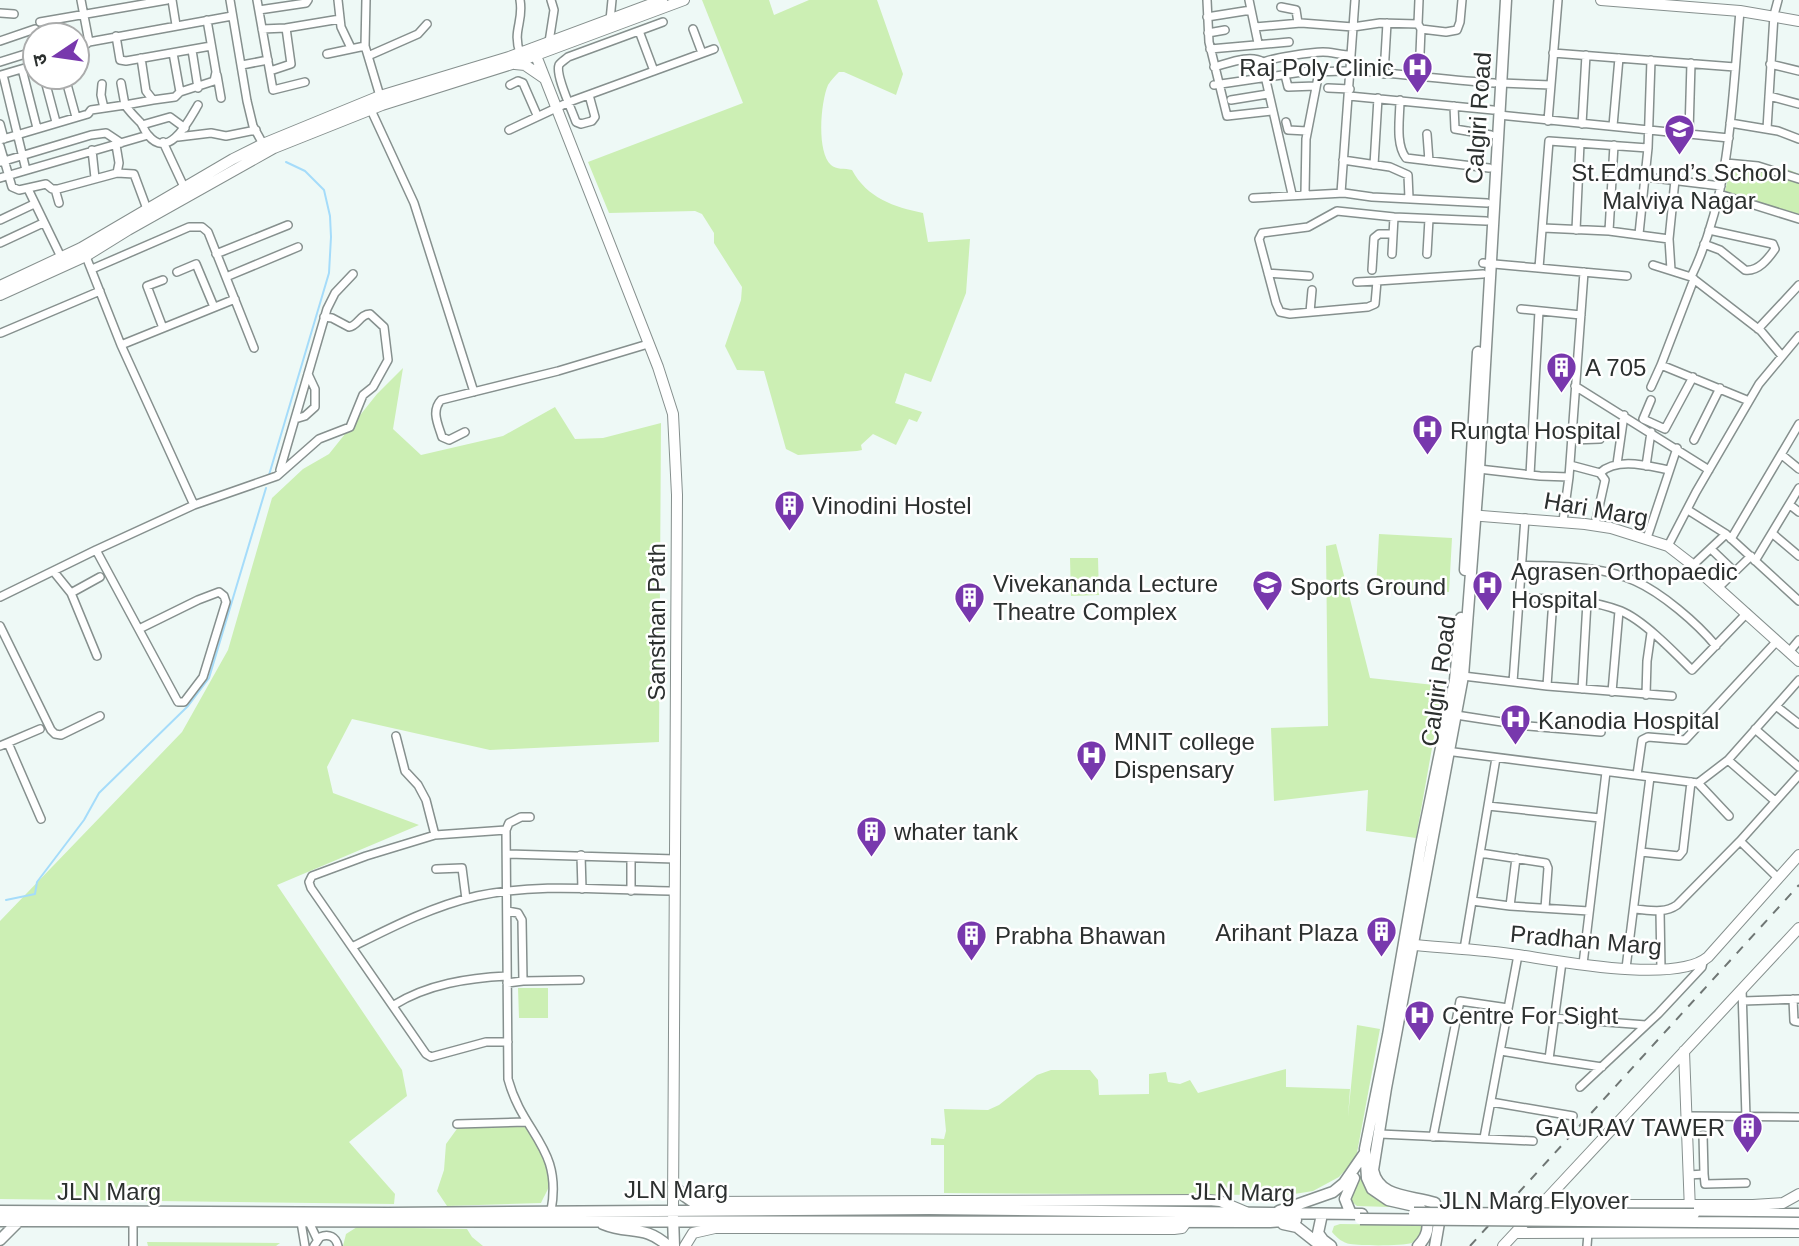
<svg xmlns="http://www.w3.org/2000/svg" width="1799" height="1246" viewBox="0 0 1799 1246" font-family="Arial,'Noto Sans Devanagari',sans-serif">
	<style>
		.green { fill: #ccefb4 }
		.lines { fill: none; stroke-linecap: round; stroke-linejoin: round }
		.stream { stroke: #a5dcfa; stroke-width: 2 }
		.street-casing { stroke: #86908e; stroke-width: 10 }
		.secondary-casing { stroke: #86908e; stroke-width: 12 }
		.primary-casing { stroke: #86908e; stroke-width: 13 }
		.street { stroke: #fff; stroke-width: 7 }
		.secondary { stroke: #fff; stroke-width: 10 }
		.primary { stroke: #fff; stroke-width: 10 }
		.rail { stroke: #6f7674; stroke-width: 2; stroke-dasharray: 9 9; stroke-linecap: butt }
		.primary-bridge-casing { stroke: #86908e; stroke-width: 13; stroke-linecap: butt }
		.primary-bridge { stroke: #fff; stroke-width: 10 }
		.labels { text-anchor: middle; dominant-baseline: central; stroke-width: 5; stroke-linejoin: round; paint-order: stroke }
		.poi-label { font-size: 24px; fill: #2c302f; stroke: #fff; text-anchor: start }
		.street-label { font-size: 24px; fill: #2c302f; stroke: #fff }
	</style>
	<rect width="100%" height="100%" fill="#eef9f6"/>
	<path class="green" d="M702,0H769L774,15L809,0H877L903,74L896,95L844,72H839C835,76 831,80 828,85C821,101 816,151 831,165C836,170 845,168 852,170C867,198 894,207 923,213L928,242L970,239L966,293L931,382L905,373L895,403L922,412L917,422L909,419L896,445L873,434L861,445L862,450L857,451L798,455L786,449L764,371L737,370L725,346L741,300L742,287L714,243V233L702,214L695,211L609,213L588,162L743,103Z
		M1732,160L1785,168L1799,174V216L1724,196Z
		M403,368L393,429L421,455L503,436L555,407L575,439L603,438L661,423L659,742L490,750L352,719L327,767L333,793L419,825L277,885L402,1070L407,1096L349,1142L395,1194L394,1204L0,1199V921L182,732L228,650L272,498L303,469L329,454L377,394Z
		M1379,534L1452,538L1449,592L1376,588Z
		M1336,544L1370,678L1443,686L1416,838L1366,831L1368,790L1274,801L1271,728L1328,726L1326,546Z
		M1070,558H1098L1099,595L1071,596Z
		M518,988H548V1018H519Z
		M1357,1025L1380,1029L1356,1158L1339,1177L1313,1191L1288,1195L944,1193V1145H931V1138L944,1139L946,1131L944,1109L988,1110L999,1105L1037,1075L1051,1070H1090L1098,1080L1099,1095L1149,1094V1074L1166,1072L1168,1082L1180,1084L1190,1080L1198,1093L1286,1069V1087L1350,1089L1348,1117Z
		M522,1123C534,1138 554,1163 550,1182C549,1189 544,1196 541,1203L447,1206L437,1191L444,1170L446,1144L459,1126Z
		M1362,1175L1421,1208L1357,1206L1351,1201L1349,1194Z
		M1340,1224L1424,1225C1422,1232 1418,1238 1412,1243C1403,1246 1362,1246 1350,1244C1343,1243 1337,1238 1332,1232L1334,1226Z
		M357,1227L467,1229L472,1237L483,1246H343L346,1234Z
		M147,1242L280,1243L276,1246H148Z"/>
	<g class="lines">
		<path class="stream" d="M269,475L329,273L331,237L330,216L324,190L305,171L286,162
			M6,900L35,894L37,882L84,820L99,793L188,706L209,678L266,488"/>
		<defs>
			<path id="street" d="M81,0L89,42
				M172,0L176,25
				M230,0L247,101L253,126L263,144
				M257,0L273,90L305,82
				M338,0L341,27L351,48
				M366,0L365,46L380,96
				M520,0C524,22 512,30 520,53
				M1207,0L1209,42L1227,116L1272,111
				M1249,0L1258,43
				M1419,0L1418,24L1421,29L1446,32L1457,30L1460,22L1462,0
				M1281,7L1296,10L1298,23
				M259,10L306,3L308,0
				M0,13L14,14
				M1207,17L1251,10
				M610,20L612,0
				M40,22L167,0
				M1255,27L1301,23L1353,27L1380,23L1418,24
				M286,28L340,19
				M262,29L286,28L291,64L270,71
				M693,29L702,53
				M639,31L654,71
				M1208,33L1225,30
				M116,36L120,60L126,61L211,46
				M0,41L35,29
				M549,42L554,10L551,0
				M1210,49L1289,42
				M192,50L198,88
				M77,52L89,42L232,16
				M173,53L180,92L214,81L216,72L207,20
				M1553,53L1735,67
				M327,54L365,46
				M368,56L418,34L427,24
				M141,58L146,91L153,100L175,97L180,92
				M0,62L35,51
				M1770,64L1799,71
				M242,65L268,60
				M1214,67C1229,63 1250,54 1263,62
				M22,69L37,128
				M1384,74L1387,23
				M1,75L35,65
				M3,75L26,170
				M217,75L221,98
				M1285,75L1288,87L1316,86
				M44,77L56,122
				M65,77L76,117
				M1419,78L1421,29
				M121,83L125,105L153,100
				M1501,83L1551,85
				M102,84L101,95L104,108
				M510,85L518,81L523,83L537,115
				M1214,85L1309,71C1326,73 1341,70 1358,71C1404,74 1449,80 1494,83
				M1328,88L1350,89
				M589,95L595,117L592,121L581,124L576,122C572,110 555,75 559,65C561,62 566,59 568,57L663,22
				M1349,96L1493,110
				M1769,96L1799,104
				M1231,100L1268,94
				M1400,100C1400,117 1395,144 1406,158L1489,168
				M1454,106L1455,129L1491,135
				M371,110L414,203L474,392
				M1499,115L1729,138
				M1548,121L1558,0
				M1286,122L1288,130L1307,131
				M1730,123L1778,131L1799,139
				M0,124L4,139
				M1582,124L1586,55
				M142,125L170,117L185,128
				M1613,126L1619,58
				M1767,129L1774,15L1778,0
				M509,130L569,102L714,49
				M1689,132L1691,63
				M1427,134L1429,161
				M178,137L211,133L226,136L256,130
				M0,140L88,114L91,110L125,105C130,112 134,116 139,121C143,124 144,131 148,135C169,161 189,120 198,105
				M163,142L184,187
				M0,146L12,187L19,190L46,184L52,189H58L117,173L119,163L116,145
				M92,150L95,178
				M1343,160L1390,167L1408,175L1409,198
				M1,162L91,135L106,133L121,143
				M1726,163L1758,166L1799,179
				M1374,165L1378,98
				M117,173L134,174L147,209
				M1645,177L1721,186
				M0,178L148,135
				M28,189L61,257
				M55,189L59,203
				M1305,193L1306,139L1319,72
				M1341,193L1355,0
				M1292,194L1262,63C1269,58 1313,52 1323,52C1331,52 1342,55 1351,55
				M1719,194L1799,219
				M1253,198L1344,193L1372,197L1487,203
				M0,220L34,204
				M1543,228L1609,231L1669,239
				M1576,230L1580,143
				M1609,231L1614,145
				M1639,234L1648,148L1651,60
				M0,243L43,223
				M1704,244L1720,250L1745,270C1758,272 1768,259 1775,249L1773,244L1709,230
				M216,254L288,225
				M1392,254L1394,217
				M1427,254L1429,219
				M1483,263L1627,276
				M1653,265L1691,277L1761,331L1782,356
				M1539,268L1549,141L1648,148
				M92,269L189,227H202L208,232L254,348
				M1372,270L1374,238L1379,234H1393
				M1671,270L1669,239L1675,180
				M177,272L196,264L214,307
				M1268,273L1309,276
				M1483,274L1377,281L1375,304L1368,307L1290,314L1280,312L1276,303L1259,239L1262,233L1308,227L1337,211L1394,217L1486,221
				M226,277L298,247
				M1691,277C1731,194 1732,101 1740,11
				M1357,282L1377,281
				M1521,309L1581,315
				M1310,312L1312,290
				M163,328L147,286L163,280
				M1758,329L1799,285
				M1,333L100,291
				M121,345L235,299
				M1661,365L1749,401
				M1575,386L1709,470
				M1651,387L1661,365L1694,279
				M1651,400L1643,419L1665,429L1693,377
				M295,419L305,416L315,407V389L308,374
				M465,432L449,440L442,437C438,424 431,411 441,400L558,371L648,344
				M1572,440L1600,439
				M1694,440L1720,388
				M1782,455L1799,469
				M1617,464L1624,415
				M1570,465L1600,473L1605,480L1595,525
				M1646,466L1651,432
				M1479,469L1540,476L1569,477
				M280,470L327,309L335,293L353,274
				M1600,473C1617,457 1648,466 1669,470
				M1530,475L1539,311
				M194,505L277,476L319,439L350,427L363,395L373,387L388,360L384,327L370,314C360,314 358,326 349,327L332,318L324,317
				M1790,505L1799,512
				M1688,510L1726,534L1799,601
				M1563,521L1569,477L1584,272
				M1773,534L1799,556
				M1647,538L1677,448
				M1731,539L1799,424
				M1668,546L1696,492L1759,384L1799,336
				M1711,549L1735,572
				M96,550L178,702H184L203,677L226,602L224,596L219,592L198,600L139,629
				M1755,561L1799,488
				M1521,565C1557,567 1601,565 1635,581C1662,593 1697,623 1716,646
				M1693,565L1726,534
				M54,572L71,593L97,656
				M1718,588L1751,556
				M71,593L100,577
				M0,597L96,550L194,505L121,345L85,254
				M1519,598C1552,599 1589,598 1621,611C1643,620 1674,652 1692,670L1747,613
				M0,626L51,730L55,734L61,735L100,716
				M1789,652L1799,640
				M1463,676L1547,686L1672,696
				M1513,682L1525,518
				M1547,686L1553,599
				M1582,689L1587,602
				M1612,692L1619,611
				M1646,695L1647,661L1651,633
				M1776,706L1799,724
				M1456,715L1528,726L1601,732
				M1755,729L1799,767
				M396,736L405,771L418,785L426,800L435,835
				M8,743L41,819
				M0,746L40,729
				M1446,751L1698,783L1728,760L1799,680
				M1728,760L1775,801
				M1637,775L1642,740L1648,737L1685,740L1777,641
				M1698,783L1729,816
				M1488,806L1600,818
				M530,817H521L509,823L506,830L508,1079C523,1135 563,1147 551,1211
				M506,830L435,835L366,856L312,876L309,882L311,888L426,1054L431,1057L486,1042H508
				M1740,841L1778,878
				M1641,852L1679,856L1683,851L1691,782
				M1480,853L1546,863L1548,868L1545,908
				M507,854L675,859
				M581,855L582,889
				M631,858V891
				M436,869L462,868L466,899
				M1472,901L1510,906L1589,911
				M1510,906L1516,858
				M1634,909C1649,910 1664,914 1677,905L1740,841L1799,775
				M507,911L518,913L522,920L523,981
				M1660,911L1661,969
				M352,947C392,927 433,906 477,896C542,882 609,891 675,891
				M1464,949L1496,758
				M1562,962L1549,1059L1602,1067
				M1583,964L1606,772
				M1626,968L1650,777
				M507,983L523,981L580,980
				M1742,989L1746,1117
				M1793,999L1794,1021L1799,1022
				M1743,1001L1799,999
				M394,1005C428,984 468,978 507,976
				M1553,1018L1646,1025
				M1501,1051L1549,1059
				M1580,1087L1658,1014L1702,967L1703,962
				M1491,1102L1573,1116
				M1687,1116L1799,1117
				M457,1124L526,1122
				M1380,1134L1533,1141
				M1703,1135L1704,1174
				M1433,1137L1460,1001L1508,1008
				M1484,1138L1518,955
				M1689,1175L1704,1174L1705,1184L1746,1183
				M301,1222L305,1246
				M309,1222L317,1239
				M133,1246V1221
				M314,1246L320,1237C329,1233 336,1237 338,1246
				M1587,1246L1588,1233"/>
			<path id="secondary" d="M1601,0L1740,11L1799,21
				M533,48L658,367L673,414L677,495L673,1210
				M515,64L525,65L544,78
				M0,286L81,248L233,159L263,144L380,96L509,57L662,0
				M0,295L86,256L128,230L274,148L382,105L512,64L684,0
				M1469,515L1585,524L1611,528L1668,546L1690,563L1799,661
				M1405,944C1442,948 1480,949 1518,955C1559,961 1676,984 1708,957L1799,855
				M1684,1051L1690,1211
				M695,1202L1209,1200L1220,1201L1246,1212
				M1540,1205H1753L1783,1203L1799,1194
				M1515,1233L1799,1232
				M685,1246L693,1233L715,1228L1174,1229L1182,1228L1187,1221
				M1503,1246L1799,928"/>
			<path id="primary" d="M1465,570L1478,352
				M673,1184C681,1197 693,1200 704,1210
				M0,1211L388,1213L929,1209L1362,1214
				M1279,1211L1333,1192L1344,1183L1364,1154
				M1351,1214L1345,1199L1354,1178
				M1694,1214H1799
				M673,1217L674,1246
				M1321,1219L1318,1233L1323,1240L1331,1246
				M0,1221L1270,1222L1296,1220
				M603,1224C629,1235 644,1224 668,1246
				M1283,1224L1297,1227L1321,1246
				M0,1240L19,1221
				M1418,1246C1430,1234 1431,1220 1419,1207L1388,1200L1372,1189L1367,1178L1365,1149L1388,1035L1421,845L1455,680L1461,618
				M1435,1246L1440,1217L1435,1203C1412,1195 1379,1199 1373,1170L1386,1088L1463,676L1479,469L1506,0"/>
		</defs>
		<use href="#street" class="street-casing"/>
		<use href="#secondary" class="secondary-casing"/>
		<use href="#primary" class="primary-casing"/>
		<use href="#street" class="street"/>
		<use href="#secondary" class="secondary"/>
		<use href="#primary" class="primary"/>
		<path class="rail" d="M1470,1246L1799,885"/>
		<defs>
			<path id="primary-bridge" d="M1414,1213L1694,1214
				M1360,1219L1799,1223"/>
		</defs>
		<use href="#primary-bridge" class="primary-bridge-casing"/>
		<use href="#primary-bridge" class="primary-bridge"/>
	</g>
	<defs>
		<symbol id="hospital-pin" viewBox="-11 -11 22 30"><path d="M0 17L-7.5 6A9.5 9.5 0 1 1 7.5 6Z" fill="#7838ad" stroke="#fff"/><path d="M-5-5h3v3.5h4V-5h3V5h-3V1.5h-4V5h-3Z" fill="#fff"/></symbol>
		<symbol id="school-pin" viewBox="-11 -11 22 30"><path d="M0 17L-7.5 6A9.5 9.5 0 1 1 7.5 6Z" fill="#7838ad" stroke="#fff"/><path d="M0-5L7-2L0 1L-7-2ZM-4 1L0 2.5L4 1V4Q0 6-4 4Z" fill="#fff"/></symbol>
		<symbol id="building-pin" viewBox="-11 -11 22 30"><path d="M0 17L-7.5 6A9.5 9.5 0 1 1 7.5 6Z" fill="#7838ad" stroke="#fff"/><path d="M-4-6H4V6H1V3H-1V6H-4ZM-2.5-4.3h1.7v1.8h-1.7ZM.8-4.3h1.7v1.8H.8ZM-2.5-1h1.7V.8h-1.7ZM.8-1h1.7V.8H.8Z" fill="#fff"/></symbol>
		<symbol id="university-pin" viewBox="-11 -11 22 30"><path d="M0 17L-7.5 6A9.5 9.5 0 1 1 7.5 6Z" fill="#7838ad" stroke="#fff"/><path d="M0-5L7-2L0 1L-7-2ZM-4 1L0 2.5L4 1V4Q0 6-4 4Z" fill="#fff"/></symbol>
	</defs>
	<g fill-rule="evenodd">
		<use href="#hospital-pin" x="1400" y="50" width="35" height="47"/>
		<use href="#school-pin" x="1662" y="112" width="35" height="47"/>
		<use href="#building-pin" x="1544" y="350" width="35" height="47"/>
		<use href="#hospital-pin" x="1410" y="412" width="35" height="47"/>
		<use href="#building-pin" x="772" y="488" width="35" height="47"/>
		<use href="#hospital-pin" x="1470" y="568" width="35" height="47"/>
		<use href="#university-pin" x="1250" y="568" width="35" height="47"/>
		<use href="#building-pin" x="952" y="580" width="35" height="47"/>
		<use href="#hospital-pin" x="1498" y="702" width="35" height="47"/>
		<use href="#hospital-pin" x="1074" y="738" width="35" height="47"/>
		<use href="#building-pin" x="854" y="814" width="35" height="47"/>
		<use href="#building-pin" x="1364" y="914" width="35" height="47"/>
		<use href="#building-pin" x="954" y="918" width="35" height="47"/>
		<use href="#hospital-pin" x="1402" y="998" width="35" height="47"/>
		<use href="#building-pin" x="1730" y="1110" width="35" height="47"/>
	</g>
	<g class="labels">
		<g class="poi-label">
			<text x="1394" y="67" text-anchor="end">Raj Poly Clinic</text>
			<text x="1679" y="172" text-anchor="middle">St.Edmund’s School<tspan x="1679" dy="28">Malviya Nagar</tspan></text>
			<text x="1585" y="367">A 705</text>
			<text x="1450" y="430">Rungta Hospital</text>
			<text x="812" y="505">Vinodini Hostel</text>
			<text x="1511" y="571">Agrasen Orthopaedic<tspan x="1511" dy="28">Hospital</tspan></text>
			<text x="993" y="583">Vivekananda Lecture<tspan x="993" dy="28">Theatre Complex</tspan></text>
			<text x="1290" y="586">Sports Ground</text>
			<text x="1538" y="720">Kanodia Hospital</text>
			<text x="1114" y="741">MNIT college<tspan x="1114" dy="28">Dispensary</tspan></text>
			<text x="894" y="831">whater tank</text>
			<text x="1358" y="932" text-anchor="end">Arihant Plaza</text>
			<text x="995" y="935">Prabha Bhawan</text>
			<text x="1442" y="1015">Centre For Sight</text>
			<text x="1725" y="1127" text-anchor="end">GAURAV TAWER</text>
		</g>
		<g class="street-label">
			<text transform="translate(1478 118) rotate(-86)">Calgiri Road</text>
			<text transform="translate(1596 509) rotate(10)">Hari Marg</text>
			<text transform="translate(656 622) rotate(-90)">Sansthan Path</text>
			<text transform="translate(1438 681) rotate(-82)">Calgiri Road</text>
			<text transform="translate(1586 940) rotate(5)">Pradhan Marg</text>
			<text x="676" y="1189">JLN Marg</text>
			<text x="109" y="1191">JLN Marg</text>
			<text transform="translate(1243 1192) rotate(1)">JLN Marg</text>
			<text x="1534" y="1200">JLN Marg Flyover</text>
		</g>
	</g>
	<g transform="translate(56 56) rotate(257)"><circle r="33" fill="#ffffff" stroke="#abacac" stroke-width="2"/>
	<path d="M0-5L12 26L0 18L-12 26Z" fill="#7838ad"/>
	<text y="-10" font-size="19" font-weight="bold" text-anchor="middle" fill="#2c302f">उ</text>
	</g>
</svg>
